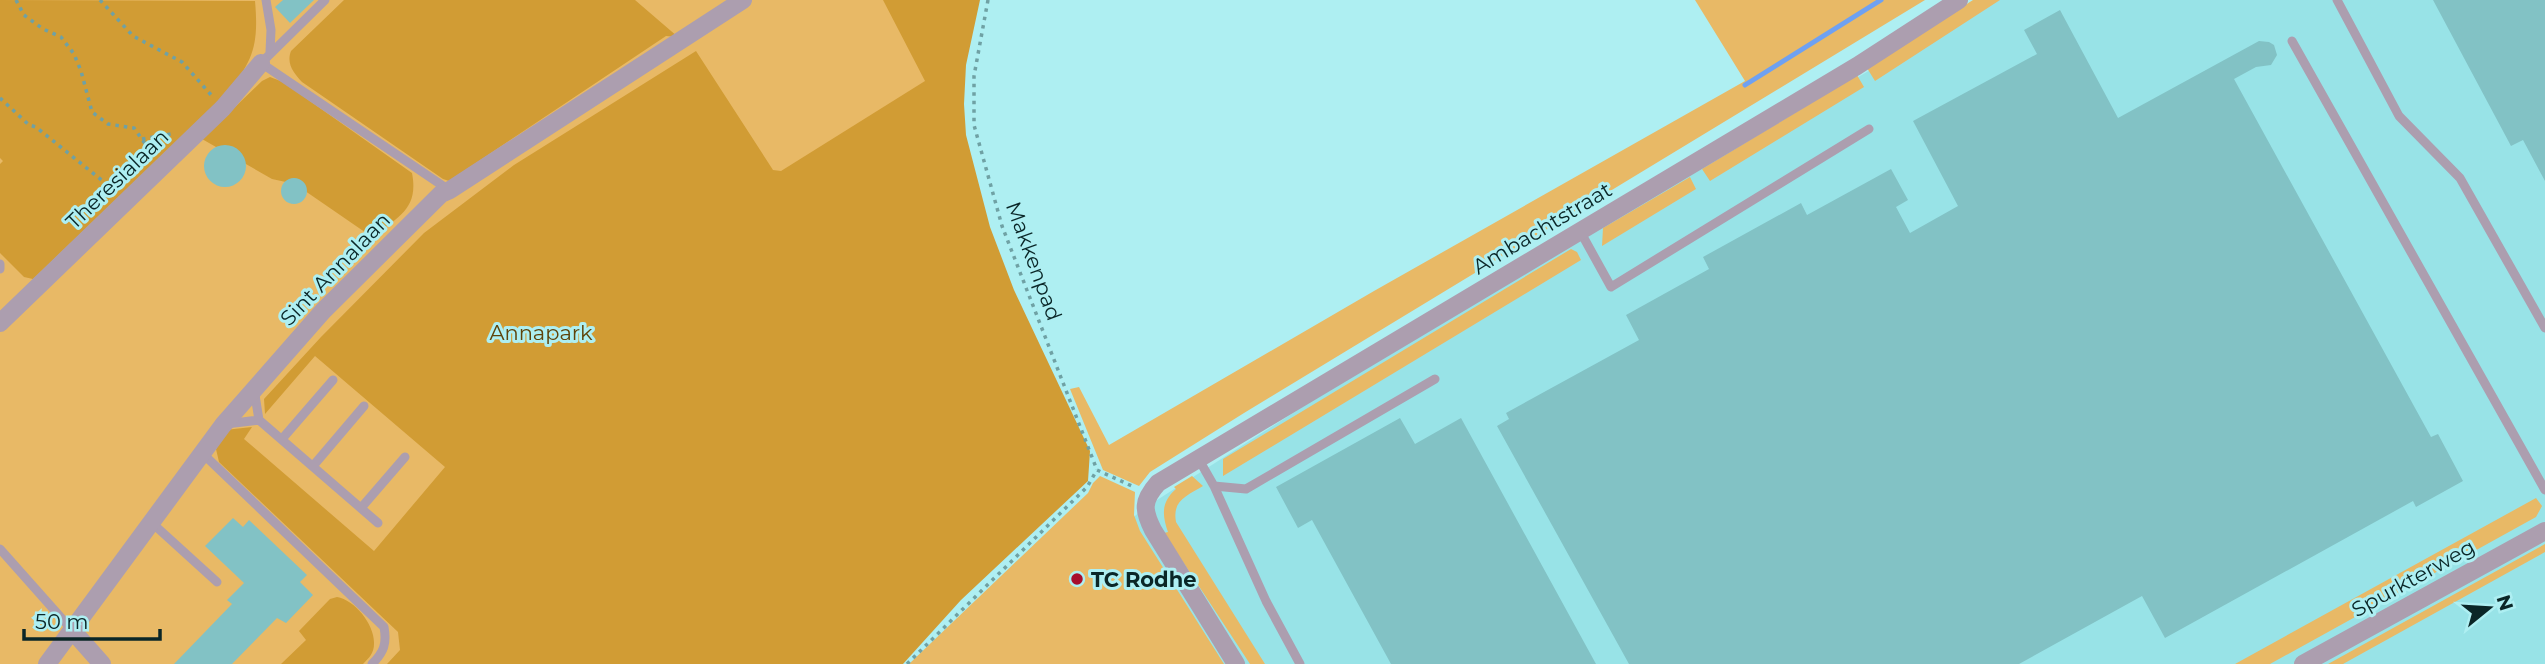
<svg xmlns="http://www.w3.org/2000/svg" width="2545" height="664" viewBox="0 0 2545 664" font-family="Montserrat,sans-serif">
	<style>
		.built { fill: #98e3e7 }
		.green { fill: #e8b966 }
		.forest { fill: #d19c34 }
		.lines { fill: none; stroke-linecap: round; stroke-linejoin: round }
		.stream { stroke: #6ea1f2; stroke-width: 5 }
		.building { fill: #82c2c5 }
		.path { stroke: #6fa1a4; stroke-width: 3.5; stroke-dasharray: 3.5 5; stroke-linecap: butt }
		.service { stroke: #ac9eaf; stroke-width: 9 }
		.minor { stroke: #ac9eaf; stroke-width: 18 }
		.poi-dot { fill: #a70e2d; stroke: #aeeff2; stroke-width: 2.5 }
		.labels { text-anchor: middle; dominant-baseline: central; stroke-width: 6; stroke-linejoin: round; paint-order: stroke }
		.street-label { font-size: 21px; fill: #0a2627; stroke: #aeeff2 }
		.park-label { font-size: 21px; fill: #5e430a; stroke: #aeeff2 }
		.poi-label { font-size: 21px; font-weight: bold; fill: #0a2627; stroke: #aeeff2; text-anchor: start }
	</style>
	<rect width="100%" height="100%" fill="#aeeff2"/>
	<path class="built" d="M1991,0H2545V664H1204L1120,529L1143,509L1434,323Z"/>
	<path class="green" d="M0,0H978L957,95L893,664H0Z
		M1695,0H1925L1244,413L1150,472L1139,486L1103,470L1070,389L1079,387L1109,445L1374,291L1745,81Z
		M1973,0H2000L1875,81L1867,68Z
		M1857,75L1864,87L1710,181L1702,169Z
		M1690,177L1696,189L1602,246L1603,228Z
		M1571,249L1577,252L1581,260L1223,476V459Z
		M1100,476L1135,492L1134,515L1140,531L1224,664H909L1088,493L1093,483Z
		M1192,476L1203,486C1187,496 1172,500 1176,522L1265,664H1250L1164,533L1168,532C1162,515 1161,502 1176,489L1174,487Z
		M2536,498L2542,506L2536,517L2270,664H2235Z
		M2545,544V552L2343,664H2328Z"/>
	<path class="forest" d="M0,0L255,1C259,46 253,62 224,96L33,279L24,277L0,253V164L3,161L0,158Z
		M344,0H635L678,37L666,36L449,181L443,179L302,82C294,73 286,64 291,51Z
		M883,0H980L966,65L964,104L966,135L990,227L1014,290L1090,451L1088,481L961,600L903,664H387L400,650L398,632L219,462L216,449L225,430L252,427L244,439L374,551L445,467L315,356L265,414L264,399L321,337L424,233L514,165L696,51L773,170L781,171L925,81Z
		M270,77L283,82L412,173C419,209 398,217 372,237L295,184L272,179L202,139L262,81Z
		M337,597C355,600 375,625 374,644C374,653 369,658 363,664H281L306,640L299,631L330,599Z"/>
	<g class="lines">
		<path class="stream" d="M1745,85L1881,0"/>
	</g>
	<path class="building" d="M283,0H314L290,23L275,7Z
		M2433,0H2545V181L2523,140L2511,146Z
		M2060,10L2118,118L2259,41L2269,42L2274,45L2277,55L2271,65L2256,67L2234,79L2431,437L2438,434L2463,481L2416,507L2413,501L2165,638L2142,596L2019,664H1629L1497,426L1509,419L1506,413L1639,340L1626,315L1709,269L1703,257L1801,203L1807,215L1891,169L1908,200L1896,207L1910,233L1958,206L1913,121L2037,54L2024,30Z
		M204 166a21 21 0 1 1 42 0a21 21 0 1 1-42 0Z
		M281 191a13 13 0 1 1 26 0a13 13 0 1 1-26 0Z
		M1400,418L1415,444L1461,418L1596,664H1391L1312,520L1298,528L1276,487Z
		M233,518L243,527L249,520L307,575L300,582L313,595L286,623L277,618L232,664H174L232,604L227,600L244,583L205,546Z"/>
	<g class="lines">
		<path class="path" d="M16,0L24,15L43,29L61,37L74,54L81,71L92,112L108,124L134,128L151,152
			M100,0L133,36L182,62L212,96
			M988,0L974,76V125L1002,226L1097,470L1134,487
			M0,98L29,125L36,127L115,191
			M142,139L171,134
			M907,664L1087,487L1097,470"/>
		<path class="service" d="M266,0L271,30L270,52
			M325,0L261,63L449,190
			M2337,0L2399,116L2460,178L2545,328
			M2292,41L2545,490
			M1580,231L1611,287L1869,129
			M0,264V269
			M254,389L259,420L378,523
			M226,424L259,420
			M282,439L333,380
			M201,452L384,627C387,644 384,652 372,664
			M1198,458L1214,486L1266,601L1300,664
			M313,466L364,406
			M1214,486L1246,489L1435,379
			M361,508L405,457
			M151,522L217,582
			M0,549L72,630"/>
		<path class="minor" d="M0,323L223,108L261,63
			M72,630L102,664
			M47,664L223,425L323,311L441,194L450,190L743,0
			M1236,664L1153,530C1143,510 1142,501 1158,483L1857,66L1959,0
			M2303,664L2545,531"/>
	</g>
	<circle class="poi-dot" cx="1077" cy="579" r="7"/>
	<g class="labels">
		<g class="street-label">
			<text transform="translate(117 179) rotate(-44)">Theresialaan</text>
			<text transform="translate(1542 228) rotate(-31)">Ambachtstraat</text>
			<text transform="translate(1034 261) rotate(70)">Makkenpad</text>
			<text transform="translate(335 269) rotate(-46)">Sint Annalaan</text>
			<text transform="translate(2413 578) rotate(-29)">Spurkterweg</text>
		</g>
		<g class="park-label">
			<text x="541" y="332">Annapark</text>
		</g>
		<g class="poi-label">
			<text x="1091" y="579">TC Rodhe</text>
		</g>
	</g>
	<g transform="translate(2489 608) rotate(72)" stroke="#aeeff2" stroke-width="5" paint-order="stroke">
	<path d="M0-5L12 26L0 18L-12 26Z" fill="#0a2627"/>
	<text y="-10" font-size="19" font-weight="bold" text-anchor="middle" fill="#0a2627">N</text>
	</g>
	<path d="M24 629v10h136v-10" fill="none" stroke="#0a2627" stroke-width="3.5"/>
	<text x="35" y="629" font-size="21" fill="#0a2627" stroke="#aeeff2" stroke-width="5" paint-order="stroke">50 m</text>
</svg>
